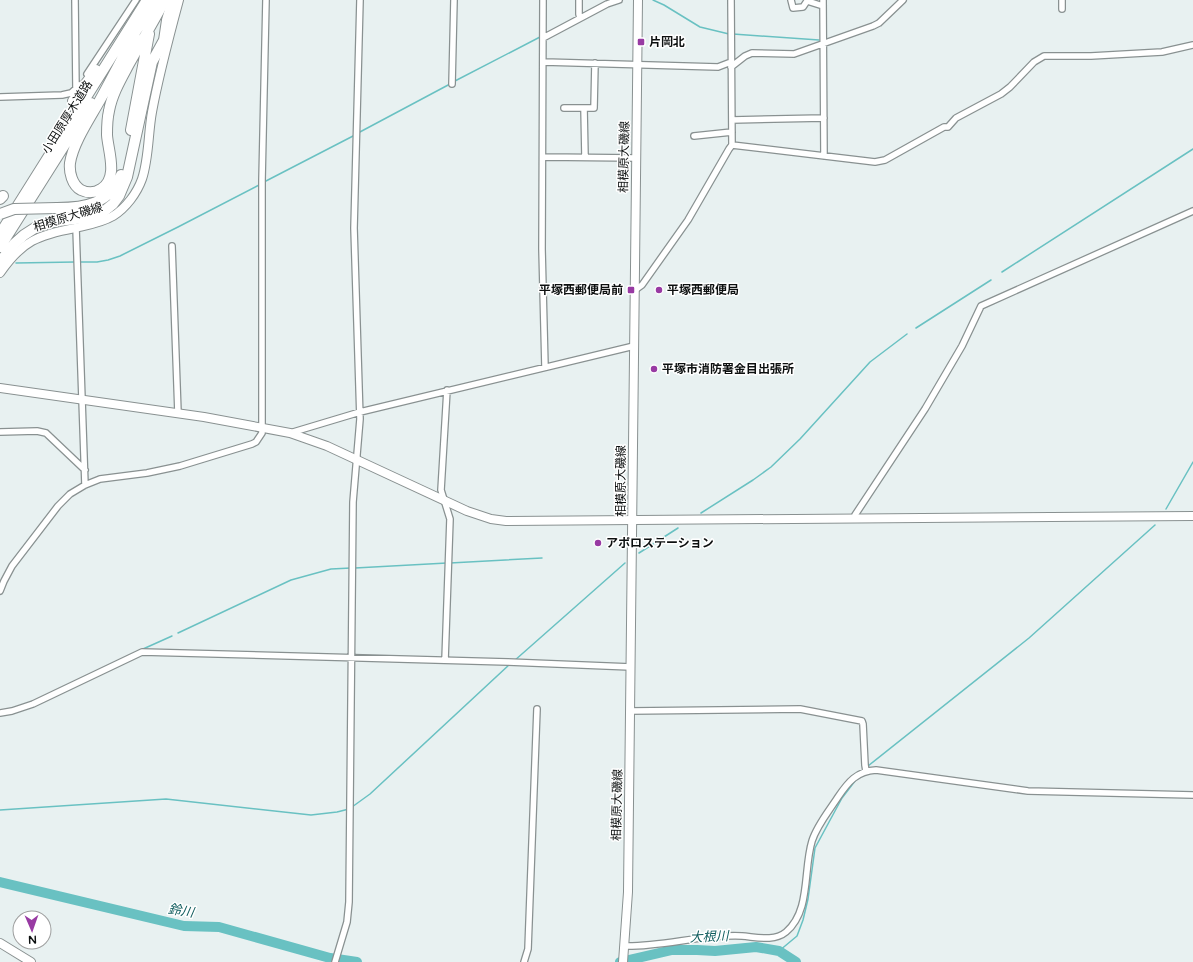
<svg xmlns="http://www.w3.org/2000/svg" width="1193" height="962" viewBox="0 0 1193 962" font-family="'Varela Round','Noto Sans JP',sans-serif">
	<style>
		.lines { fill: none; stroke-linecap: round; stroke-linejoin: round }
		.stream { stroke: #69c1c2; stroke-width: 1.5 }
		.river { stroke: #69c1c2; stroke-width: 10 }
		.street-casing { stroke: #899191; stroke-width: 8 }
		.secondary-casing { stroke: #899191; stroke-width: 10 }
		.primary-casing { stroke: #899191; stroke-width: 10 }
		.highway-casing { stroke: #899191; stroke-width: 12 }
		.street { stroke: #fff; stroke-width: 5.5 }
		.secondary { stroke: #fff; stroke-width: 8 }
		.primary { stroke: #fff; stroke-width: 8 }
		.highway { stroke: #fff; stroke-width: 10 }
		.highway-bridge-casing { stroke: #899191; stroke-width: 12; stroke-linecap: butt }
		.highway-bridge { stroke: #fff; stroke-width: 10 }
		.poi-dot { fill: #983aa3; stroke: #fff; stroke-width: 1.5 }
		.labels { text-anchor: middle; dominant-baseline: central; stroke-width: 3; stroke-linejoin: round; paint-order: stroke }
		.poi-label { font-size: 12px; font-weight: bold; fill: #0d1010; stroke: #fff; text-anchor: start }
		.street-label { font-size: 12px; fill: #0d1010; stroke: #fff }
		.water-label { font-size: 13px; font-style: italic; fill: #0f5c5d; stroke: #fff }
	</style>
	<rect width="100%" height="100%" fill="#e8f1f1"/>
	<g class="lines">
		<path class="stream" d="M653,0L664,5L700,27L729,34
			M581,15L609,0
			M733,34L819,40
			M453,82L540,37
			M358,133L450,84
			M264,182L355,135
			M79,262H97L108,260L120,256L178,227L261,184
			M16,263L75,262
			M1002,272L1193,149
			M916,328L991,280
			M1166,509L1193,462
			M701,513L753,480L771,467L800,439L870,362L907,334
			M639,553L678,528
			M450,563L542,558
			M355,568L447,563
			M178,633L291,580L331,569L351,568
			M143,649L172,636
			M514,661L625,563
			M868,766L1029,638L1155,525
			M352,807L370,794L511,663
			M0,810L166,799L311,815L337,812L349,809
			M779,951L797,936L803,920L808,899L815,848L842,798L855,781"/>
		<path class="river" d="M0,882L184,926L219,927L330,958L357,962
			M620,962L672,950H697L715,951L756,947L779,951L796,962"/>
		<defs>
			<path id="street" d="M75,0L76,89
				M543,0L542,249L545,367
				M579,0V14L580,18
				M791,0L793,8L803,7L807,1L823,6
				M823,0L824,156
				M1062,0V9
				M543,38L607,4L619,0
				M544,62L718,67L731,62
				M731,67L745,56L752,53L794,54L873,26L879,23L903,0
				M87,74L136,0
				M452,84L454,0
				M0,97L62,95L71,93L80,85
				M564,108H594L595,63
				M584,108L585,157
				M732,120L824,118
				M694,136L732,132
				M732,145L875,162L885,160L944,127H948L956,118L1001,94L1010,87L1034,62L1044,56H1091L1162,52L1193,45
				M543,157L636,158
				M76,228L85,485
				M172,246L178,413
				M635,290L642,285L688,220L729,149L732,145L731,0
				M0,432L37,431L46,433L85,470
				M290,433L360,412L634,346
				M855,519V515L925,409L962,346L981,306L1193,211
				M0,591L4,581L12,566L58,506L70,494L85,485L100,479L147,473L180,466L252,444L256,442L262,433V180L266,0
				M445,660L450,519L441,490L447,390
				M630,711L800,709L862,721L863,724L865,765L866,771
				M0,713L12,711L33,704L142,652L508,662L631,667
				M624,946C664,947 701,934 742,936C756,937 774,942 786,932C811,911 803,870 812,841C817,825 829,811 838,797C848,782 857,771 876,770L1028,791L1193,795
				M335,962L347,922L349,902L353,502L360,419L354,228L360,0
				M524,962L528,949L537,709"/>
			<path id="secondary" d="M0,388L204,417L290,433L327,446L467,511L491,519L506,521L1193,516
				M0,943L31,962"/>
			<path id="primary" d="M162,47L166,20L172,0
				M0,273C22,241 38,235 75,228C88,225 101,223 113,216C126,208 137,193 142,179C149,158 148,134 152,112C159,74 169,37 179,0
				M623,962L628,892L638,0"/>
			<path id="highway" d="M135,33C124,56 112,78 100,100C90,118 73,143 70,163C69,172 72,185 81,190C87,193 95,193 101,189C119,178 108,151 107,135C107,127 107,119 109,111C112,94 121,79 129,64C141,42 154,21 165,0
				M132,37L156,0
				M73,101L96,70
				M131,130L149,34
				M0,199L3,196
				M57,208C85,208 110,204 121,175
				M0,234L147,0
				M0,247L91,103
				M0,262L14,244L24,235L38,226L58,221L92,217L103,212L113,204L119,196L127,177L152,62L163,42"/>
		</defs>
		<use href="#street" class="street-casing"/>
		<use href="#secondary" class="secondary-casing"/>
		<use href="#primary" class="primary-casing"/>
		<use href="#highway" class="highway-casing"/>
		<use href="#street" class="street"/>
		<use href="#secondary" class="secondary"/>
		<use href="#primary" class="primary"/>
		<use href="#highway" class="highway"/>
		<defs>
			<path id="highway-bridge" d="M0,214L14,209L57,208"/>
		</defs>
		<use href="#highway-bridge" class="highway-bridge-casing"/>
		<use href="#highway-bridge" class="highway-bridge"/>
	</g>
	<g class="poi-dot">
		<rect x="637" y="38" width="8" height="8" rx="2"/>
		<rect x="627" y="286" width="8" height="8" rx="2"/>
		<circle cx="659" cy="290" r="4"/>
		<circle cx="654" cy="369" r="4"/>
		<circle cx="598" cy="543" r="4"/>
	</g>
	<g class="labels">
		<g class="poi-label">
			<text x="649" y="42">片岡北</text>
			<text x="623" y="290" text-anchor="end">平塚西郵便局前</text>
			<text x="667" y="290">平塚西郵便局</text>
			<text x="662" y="369">平塚市消防署金目出張所</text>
			<text x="606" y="543">アポロステーション</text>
		</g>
		<g class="street-label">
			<text transform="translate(67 117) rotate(-58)">小田原厚木道路</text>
			<text transform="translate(624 157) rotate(-89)">相模原大磯線</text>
			<text transform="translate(68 217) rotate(-17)">相模原大磯線</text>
			<text transform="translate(621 481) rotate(-90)">相模原大磯線</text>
			<text transform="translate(617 805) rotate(-89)">相模原大磯線</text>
		</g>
		<g class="water-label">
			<text transform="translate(181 911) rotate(9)">鈴川</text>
			<text transform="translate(709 937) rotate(-2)">大根川</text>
		</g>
	</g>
	<g transform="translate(32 930) rotate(178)"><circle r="19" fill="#ffffff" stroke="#9e9f9f"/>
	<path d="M0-3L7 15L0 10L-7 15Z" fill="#983aa3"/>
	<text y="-6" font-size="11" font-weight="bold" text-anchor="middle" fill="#0d1010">N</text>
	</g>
</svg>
